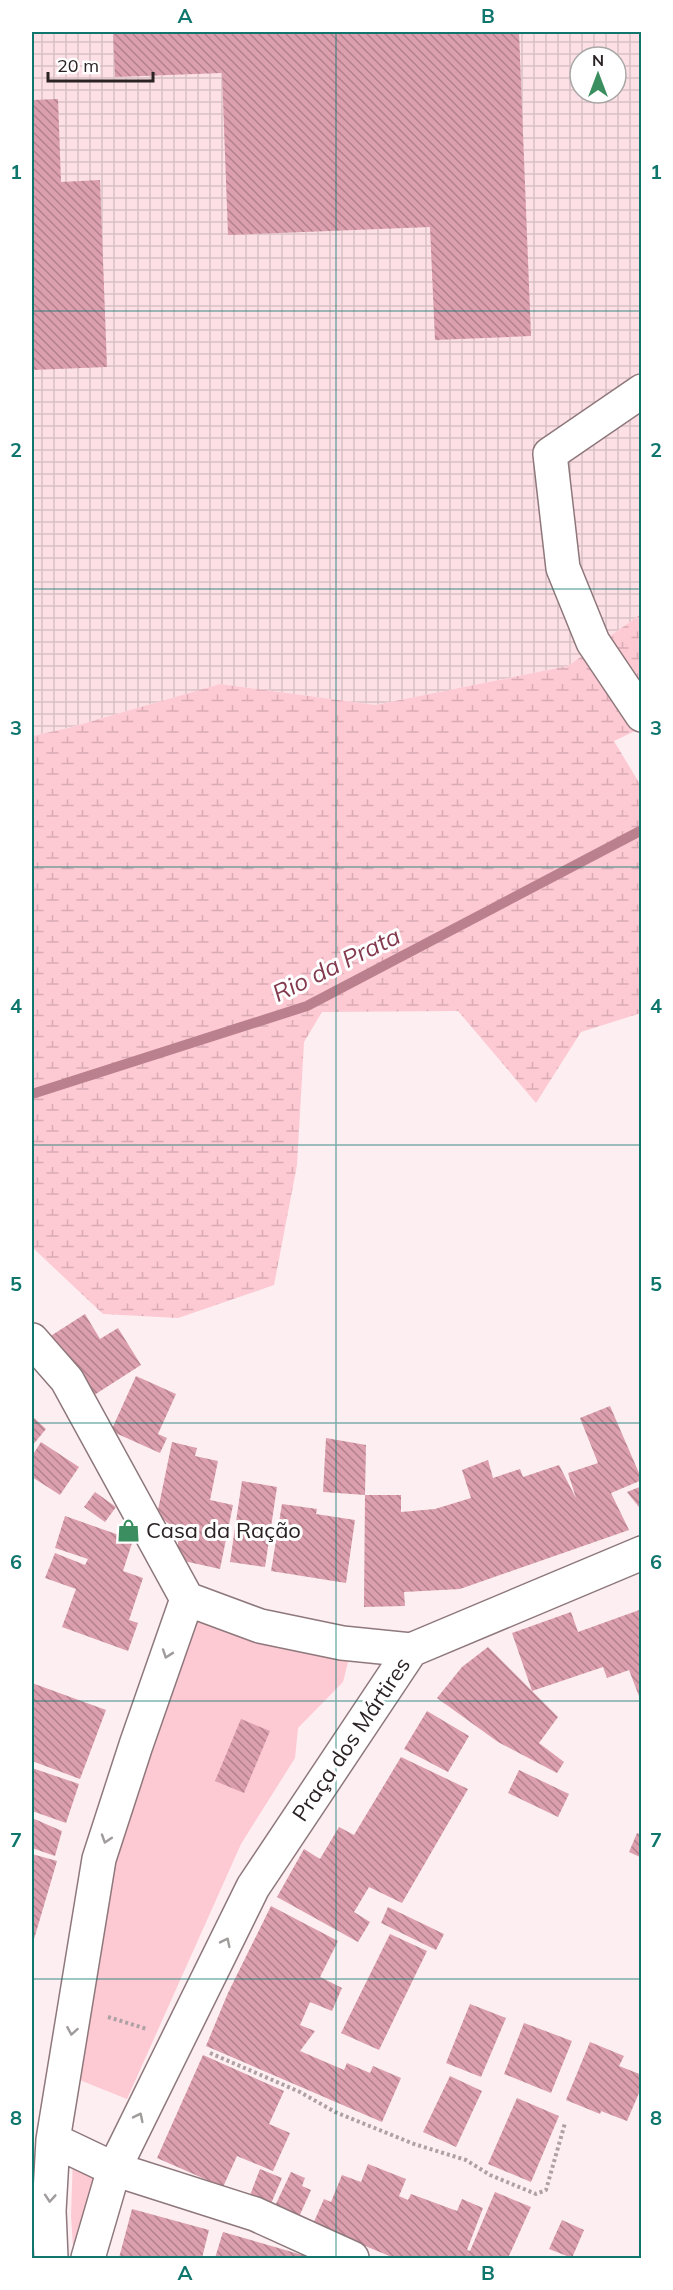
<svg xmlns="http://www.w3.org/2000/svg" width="673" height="2290" viewBox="0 0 673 2290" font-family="Mulish,sans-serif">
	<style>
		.industrial { fill: url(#industrial-grid); fill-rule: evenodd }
		.wetland { fill: url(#wetland-marsh) }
		.green { fill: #fdc9d3 }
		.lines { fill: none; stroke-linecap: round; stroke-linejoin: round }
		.stream { stroke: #bb808d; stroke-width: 10 }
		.building { fill: url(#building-back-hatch) }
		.minor-casing { stroke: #8e787c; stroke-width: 36 }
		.tertiary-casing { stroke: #8e787c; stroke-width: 36 }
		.path { stroke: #aea1a4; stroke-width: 4; stroke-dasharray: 3 3; stroke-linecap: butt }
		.minor { stroke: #fff; stroke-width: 33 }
		.tertiary { stroke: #fff; stroke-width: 33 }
		.oneway { stroke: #a09c9c }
		.grid { fill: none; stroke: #0f766e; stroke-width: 1.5; stroke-opacity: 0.55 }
		.labels { text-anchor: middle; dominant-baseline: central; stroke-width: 6; stroke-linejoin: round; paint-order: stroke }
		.poi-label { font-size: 22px; fill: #2b2224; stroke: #fff; text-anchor: start }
		.street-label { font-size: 22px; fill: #2b2224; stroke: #fff }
		.water-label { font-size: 24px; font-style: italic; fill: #83394e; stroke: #fff }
		.neatline { fill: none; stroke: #0f766e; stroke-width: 2 }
		.grid-label { font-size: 20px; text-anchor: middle; font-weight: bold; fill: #0f766e }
	</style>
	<defs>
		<pattern id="industrial-grid" width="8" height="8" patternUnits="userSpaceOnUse" patternTransform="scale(1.5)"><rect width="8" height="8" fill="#fce0e5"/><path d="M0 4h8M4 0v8" fill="none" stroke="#d8c0c4"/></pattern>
		<pattern id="wetland-marsh" width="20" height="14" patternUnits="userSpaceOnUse" patternTransform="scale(1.5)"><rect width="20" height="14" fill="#fdc9d3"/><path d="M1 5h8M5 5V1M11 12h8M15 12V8" fill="none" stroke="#d9acb5"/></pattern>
		<pattern id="building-back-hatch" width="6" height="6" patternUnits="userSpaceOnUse" patternTransform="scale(1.5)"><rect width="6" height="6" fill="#dc9fad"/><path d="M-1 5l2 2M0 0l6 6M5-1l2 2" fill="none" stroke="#b3818d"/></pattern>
	</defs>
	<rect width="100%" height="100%" fill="#fdeef1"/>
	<path class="industrial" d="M32,32H641V614L568,666L375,705L220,684L68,728L32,736ZM580,57H616V93H580Z"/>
	<path class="wetland" d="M641,614V728L614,741L641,786V1013L581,1032L536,1103L458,1011L322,1012L304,1042L297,1165L274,1285L178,1318L103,1314L32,1247V736L68,728L220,684L375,705L568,666Z"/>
	<path class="green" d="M195,1608L351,1650L343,1682L298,1728L295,1758L241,1844L127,2099L77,2079L115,1864L165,1671Z
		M73,2156L100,2163L85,2221L73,2246L71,2216Z"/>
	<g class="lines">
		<path class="stream" d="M32,1094L307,1006L642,830"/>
	</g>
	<path class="building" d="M113,32H519L531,336L435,340L430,227L228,235L222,73L115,77Z
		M58,99L61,182L100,180L107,367L32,370V100Z
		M85,1314L100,1339L118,1328L141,1365L88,1399L49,1337Z
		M136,1376L176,1394L158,1434L167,1438L160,1453L111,1431Z
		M610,1406L642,1480L611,1493L629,1530L460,1589L404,1592L405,1606L364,1607L365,1495H401V1512L435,1509L471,1498L462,1470L488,1460L493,1478L520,1469L523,1477L559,1465L576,1498L568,1473L598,1463L580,1418Z
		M32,1416L46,1429L32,1446Z
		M326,1438L366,1445L365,1495L323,1492Z
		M41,1442L79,1467L60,1495L32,1477V1456Z
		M172,1442L197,1448L195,1456L218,1461L210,1500L233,1505L220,1569L175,1559L180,1532L157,1515Z
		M242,1481L277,1487L265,1567L230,1562Z
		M642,1486V1511L627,1492Z
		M95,1492L116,1507L105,1522L84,1507Z
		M282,1504L317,1509L316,1514L355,1520L346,1583L271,1571Z
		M65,1516L133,1540L123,1571L143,1578L129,1620L138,1623L128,1651L62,1627L76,1589L45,1578L55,1553L85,1565L88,1559L55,1548Z
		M642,1609V1704L629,1670L607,1678L603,1667L532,1691L512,1633L571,1612L578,1632Z
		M488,1647L558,1717L539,1743L564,1762L557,1773L498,1742L437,1698L462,1667Z
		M32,1683L106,1710L80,1779L32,1761Z
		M427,1711L469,1736L448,1772L404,1749Z
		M241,1719L270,1731L244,1793L215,1781Z
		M401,1757L468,1789L402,1903L369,1887L354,1912L370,1922L358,1942L277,1897L304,1849L320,1859L339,1827L354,1835Z
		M32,1768L79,1784L66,1823L32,1811Z
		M519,1770L569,1794L558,1817L508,1793Z
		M32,1818L62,1831L55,1856L32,1848Z
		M637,1833L642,1835V1858L629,1852Z
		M32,1854L57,1861L32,1946Z
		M271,1906L338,1941L320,1977L342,1988L332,2011L310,2002L300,2025L315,2031L300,2051L344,2070L347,2063L370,2073L373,2066L401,2078L382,2122L206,2046L228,1993Z
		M388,1907L444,1934L436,1950L381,1923Z
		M390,1934L427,1951L379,2050L341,2033Z
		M470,2004L506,2018L481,2077L446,2063Z
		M524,2023L572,2041L551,2093L504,2074Z
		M590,2042L624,2056L619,2066L642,2075V2086L627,2121L601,2111L600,2114L566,2100Z
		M203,2055L284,2091L269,2124L290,2133L273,2171L237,2156L223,2187L157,2158Z
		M450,2076L482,2091L456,2147L423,2132Z
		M517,2098L559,2116L531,2182L488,2164Z
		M368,2164L406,2179L399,2196L408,2200L411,2194L457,2211L462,2199L483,2208L467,2250L470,2251L495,2192L531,2207L508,2258H394L313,2224L324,2199L331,2202L342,2175L361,2182Z
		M260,2169L282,2178L270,2206L249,2198Z
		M291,2172L305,2178L302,2186L311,2190L298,2219L274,2208Z
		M132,2209L209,2230L202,2258H119Z
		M562,2220L584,2230L572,2258L549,2249Z
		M223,2232L313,2258H215Z"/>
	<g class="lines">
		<defs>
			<path id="minor" d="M642,391L550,454L563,568L593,642L642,715"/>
			<path id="tertiary" d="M32,1340L67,1380L187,1599
				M187,1599L260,1626L342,1643L411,1650L642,1553
				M53,2140L114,2169L255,2214L352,2258
				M51,2258L49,2211L53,2140L99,1859L136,1745L187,1599
				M88,2258L114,2169L253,1887L411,1650"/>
		</defs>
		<use href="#minor" class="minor-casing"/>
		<use href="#tertiary" class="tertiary-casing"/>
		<path class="path" d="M108,2017L147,2029
			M210,2053L300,2092L335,2112L414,2144L466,2160L490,2175L536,2194L546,2190L565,2123"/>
		<use href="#minor" class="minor"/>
		<use href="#tertiary" class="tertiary"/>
	</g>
	<defs><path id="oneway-chevron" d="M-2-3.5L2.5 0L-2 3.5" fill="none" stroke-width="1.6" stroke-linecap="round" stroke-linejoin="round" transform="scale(1.5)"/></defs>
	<g class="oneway">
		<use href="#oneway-chevron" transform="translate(167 1654) rotate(109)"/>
		<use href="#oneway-chevron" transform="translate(106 1839) rotate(108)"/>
		<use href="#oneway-chevron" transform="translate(226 1942) rotate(-64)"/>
		<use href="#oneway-chevron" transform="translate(72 2031) rotate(100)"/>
		<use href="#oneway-chevron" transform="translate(139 2117) rotate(-64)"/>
		<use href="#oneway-chevron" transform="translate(50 2198) rotate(94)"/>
	</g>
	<path class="grid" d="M336,32V2258M32,311H642M32,589H642M32,867H642M32,1145H642M32,1423H642M32,1701H642M32,1979H642"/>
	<defs>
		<symbol id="shop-bare" viewBox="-9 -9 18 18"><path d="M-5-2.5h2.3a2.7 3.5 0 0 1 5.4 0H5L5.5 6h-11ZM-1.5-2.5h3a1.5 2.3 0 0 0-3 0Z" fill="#3a8e60" stroke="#fff" stroke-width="2.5" paint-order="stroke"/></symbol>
	</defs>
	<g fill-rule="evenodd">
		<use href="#shop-bare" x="112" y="1514" width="33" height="33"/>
	</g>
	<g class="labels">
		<g class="poi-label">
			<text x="146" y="1530">Casa da Ração</text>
		</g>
		<g class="street-label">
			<text transform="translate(351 1739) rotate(-56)">Praça dos Mártires</text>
		</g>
		<g class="water-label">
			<text transform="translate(336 964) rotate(-26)">Rio da Prata</text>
		</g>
	</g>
	<rect width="673" height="2290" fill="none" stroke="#ffffff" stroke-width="66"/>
	<g transform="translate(598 75)"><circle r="28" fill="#ffffff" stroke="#aaa7a7" stroke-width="1.5"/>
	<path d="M0-4.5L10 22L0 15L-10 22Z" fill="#3a8e60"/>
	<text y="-9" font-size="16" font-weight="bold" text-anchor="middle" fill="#2b2224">N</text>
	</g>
	<path d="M48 72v9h105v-9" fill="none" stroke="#2b2224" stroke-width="3"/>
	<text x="57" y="72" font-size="18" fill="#2b2224" stroke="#ffffff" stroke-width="4.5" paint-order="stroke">20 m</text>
	<rect x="33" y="33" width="607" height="2224" class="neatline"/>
	<g class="grid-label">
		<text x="185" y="23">A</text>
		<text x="488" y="23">B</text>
		<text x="16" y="179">1</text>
		<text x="656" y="179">1</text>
		<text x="16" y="457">2</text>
		<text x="656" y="457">2</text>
		<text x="16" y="735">3</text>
		<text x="656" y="735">3</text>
		<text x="16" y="1013">4</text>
		<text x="656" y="1013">4</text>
		<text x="16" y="1291">5</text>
		<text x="656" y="1291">5</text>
		<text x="16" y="1569">6</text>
		<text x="656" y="1569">6</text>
		<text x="16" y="1847">7</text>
		<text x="656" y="1847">7</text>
		<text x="16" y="2125">8</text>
		<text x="656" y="2125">8</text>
		<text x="185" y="2280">A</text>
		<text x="488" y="2280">B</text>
	</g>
</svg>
